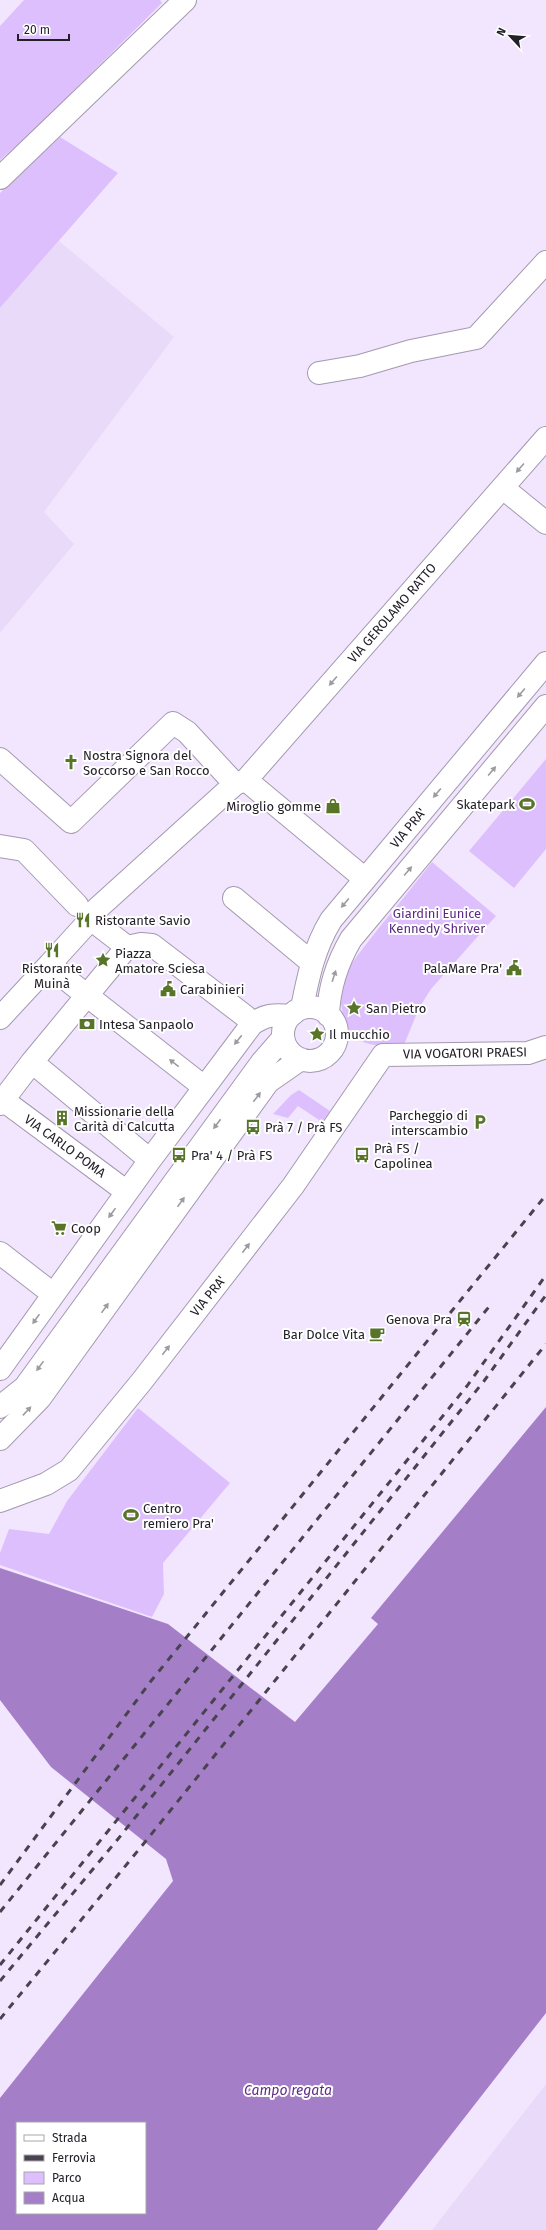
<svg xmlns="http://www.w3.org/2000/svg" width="546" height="2230" viewBox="0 0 546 2230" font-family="'Fira Sans',sans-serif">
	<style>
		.built { fill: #e9daf9 }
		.green { fill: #debffd }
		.water { fill: #a57ec8; fill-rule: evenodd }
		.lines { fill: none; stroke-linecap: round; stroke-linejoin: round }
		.minor-casing { stroke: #a499af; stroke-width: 24 }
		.major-casing { stroke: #a499af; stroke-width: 24 }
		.minor { stroke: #fff; stroke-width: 22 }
		.major { stroke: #fff; stroke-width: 22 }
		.rail { stroke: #49434f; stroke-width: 3; stroke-dasharray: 7 7; stroke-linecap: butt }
		.oneway { fill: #9c9b9f }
		.labels { text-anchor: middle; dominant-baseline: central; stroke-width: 4; stroke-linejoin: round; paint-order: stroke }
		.street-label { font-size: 13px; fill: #242029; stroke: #fff }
		.poi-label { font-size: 13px; fill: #242029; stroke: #fff; text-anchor: start }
		.park-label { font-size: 13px; fill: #5d2a83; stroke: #fff }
		.water-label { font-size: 14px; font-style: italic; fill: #612e87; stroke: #fff }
	</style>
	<rect width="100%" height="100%" fill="#f2e6ff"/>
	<path class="built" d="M59,241L174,337L44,512L74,544L0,633V308Z
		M546,2084V2230H432Z"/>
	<path class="green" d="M24,0H160L162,3L34,130L0,160V26Z
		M60,137L118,173L0,308V193Z
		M546,759V849L514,888L469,851Z
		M432,862L496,916L431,989L419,1008L404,1045C380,1046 355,1049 345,1021C341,1008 338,993 343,980C351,961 366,945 378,929C396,907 414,885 432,862Z
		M299,1090L330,1111L322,1122L298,1106L288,1118L273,1114L291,1095Z
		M138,1408L230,1483L163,1563L164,1594L152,1617L0,1565V1553L9,1529L49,1534L67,1501Z"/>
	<path class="water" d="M546,1407V2013L377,2230H0V2098L173,1881L166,1859L51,1767L0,1700V1568L168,1624L295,1722L378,1624L371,1618ZM17,2123H145V2213H17Z"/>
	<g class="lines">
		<defs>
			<path id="minor" d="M0,178L185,0
				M319,373L360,366L411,351L476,338L546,262
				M503,488L546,523
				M0,759L71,822L173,723L187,732L235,784
				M246,780L365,879
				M0,846L24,850L77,905
				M234,898L311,962
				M90,920L50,964L71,983L204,1087
				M127,947L88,917L235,784L246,780L546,438
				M0,1018L50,964
				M32,1062L150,1160
				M3,1100L127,1192
				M0,1104L32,1062L127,947L141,944L152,945L245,1016L252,1024
				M0,1253L53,1294
				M0,1369L150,1160L252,1024C265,1015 274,1014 290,1016L294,1013
				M0,1501L46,1484L69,1470L142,1381L293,1186L383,1055L528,1053L546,1047"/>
			<path id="major" d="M283 1034a27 27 0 1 1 54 0a27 27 0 1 1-54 0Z
				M302,1008C308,977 314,948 331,920L546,663
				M328,1015C329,987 337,963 351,939L546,706
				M0,1407L25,1387L262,1062L283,1038
				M0,1439L40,1398L268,1082L301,1059"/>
		</defs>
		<use href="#minor" class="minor-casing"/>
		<use href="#major" class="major-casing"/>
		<use href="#minor" class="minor"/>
		<use href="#major" class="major"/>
		<path class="rail" d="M0,1885L151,1681L546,1195
			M0,1912L492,1303
			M0,1965L467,1386L546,1275
			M0,1981L118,1839L484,1381L546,1295
			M0,2019L145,1842L546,1344"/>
	</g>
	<defs><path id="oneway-solid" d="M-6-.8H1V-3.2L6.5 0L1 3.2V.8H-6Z"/></defs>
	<g class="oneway">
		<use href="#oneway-solid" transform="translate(520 468) rotate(131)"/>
		<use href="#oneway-solid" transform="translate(333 681) rotate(131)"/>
		<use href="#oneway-solid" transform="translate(521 693) rotate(130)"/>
		<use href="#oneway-solid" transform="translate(492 771) rotate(-50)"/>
		<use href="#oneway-solid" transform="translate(437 793) rotate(130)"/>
		<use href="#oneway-solid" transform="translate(408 871) rotate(-50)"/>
		<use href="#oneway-solid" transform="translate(345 903) rotate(130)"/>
		<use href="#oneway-solid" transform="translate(334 976) rotate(-72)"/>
		<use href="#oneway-solid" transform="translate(238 1040) rotate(129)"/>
		<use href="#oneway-solid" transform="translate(174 1063) rotate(-142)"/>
		<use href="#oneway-solid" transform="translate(257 1097) rotate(-53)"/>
		<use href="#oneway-solid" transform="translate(217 1124) rotate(127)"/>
		<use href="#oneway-solid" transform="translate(181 1202) rotate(-54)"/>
		<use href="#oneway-solid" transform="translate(112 1213) rotate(126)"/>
		<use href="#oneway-solid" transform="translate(246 1248) rotate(-53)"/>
		<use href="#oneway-solid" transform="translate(105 1308) rotate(-54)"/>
		<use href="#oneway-solid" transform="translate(36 1319) rotate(125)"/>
		<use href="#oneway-solid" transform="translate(166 1350) rotate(-52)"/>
		<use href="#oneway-solid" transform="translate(40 1366) rotate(126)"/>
		<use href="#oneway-solid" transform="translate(27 1411) rotate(-47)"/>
	</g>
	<defs>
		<symbol id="church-bare" viewBox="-9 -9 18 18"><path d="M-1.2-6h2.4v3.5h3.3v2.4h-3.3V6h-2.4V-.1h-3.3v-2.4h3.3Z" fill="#577429" stroke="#fff" stroke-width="2.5" paint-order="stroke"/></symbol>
		<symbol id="stadium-bare" viewBox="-9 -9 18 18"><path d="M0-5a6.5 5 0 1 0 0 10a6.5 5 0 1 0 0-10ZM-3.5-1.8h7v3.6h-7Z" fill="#577429" stroke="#fff" stroke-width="2.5" paint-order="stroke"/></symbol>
		<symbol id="shop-bare" viewBox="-9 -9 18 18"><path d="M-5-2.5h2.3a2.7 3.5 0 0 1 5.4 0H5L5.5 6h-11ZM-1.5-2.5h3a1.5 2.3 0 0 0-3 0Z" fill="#577429" stroke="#fff" stroke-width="2.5" paint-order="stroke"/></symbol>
		<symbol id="restaurant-bare" viewBox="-9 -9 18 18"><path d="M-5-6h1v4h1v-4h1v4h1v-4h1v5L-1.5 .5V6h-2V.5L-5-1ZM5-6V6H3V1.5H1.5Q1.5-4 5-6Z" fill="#577429" stroke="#fff" stroke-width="2.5" paint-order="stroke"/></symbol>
		<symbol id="sight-bare" viewBox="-9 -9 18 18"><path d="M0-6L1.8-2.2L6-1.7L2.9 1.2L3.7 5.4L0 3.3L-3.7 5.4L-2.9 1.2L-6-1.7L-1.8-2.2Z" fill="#577429" stroke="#fff" stroke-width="2.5" paint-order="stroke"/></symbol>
		<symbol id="civic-bare" viewBox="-9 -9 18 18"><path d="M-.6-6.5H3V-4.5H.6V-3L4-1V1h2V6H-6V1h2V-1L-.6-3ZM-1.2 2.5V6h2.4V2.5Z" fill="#577429" stroke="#fff" stroke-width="2.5" paint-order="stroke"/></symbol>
		<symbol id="bank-bare" viewBox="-9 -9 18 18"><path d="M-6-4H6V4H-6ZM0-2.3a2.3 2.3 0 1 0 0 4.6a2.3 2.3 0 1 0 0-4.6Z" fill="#577429" stroke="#fff" stroke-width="2.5" paint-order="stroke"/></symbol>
		<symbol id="building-bare" viewBox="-9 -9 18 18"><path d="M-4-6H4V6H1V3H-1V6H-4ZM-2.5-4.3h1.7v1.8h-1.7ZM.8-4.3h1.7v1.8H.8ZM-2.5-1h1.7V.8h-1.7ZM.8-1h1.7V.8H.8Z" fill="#577429" stroke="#fff" stroke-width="2.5" paint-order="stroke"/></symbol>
		<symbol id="parking-bare" viewBox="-9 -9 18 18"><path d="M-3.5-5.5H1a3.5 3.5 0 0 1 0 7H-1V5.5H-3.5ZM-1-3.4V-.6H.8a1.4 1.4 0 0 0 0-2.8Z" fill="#577429" stroke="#fff" stroke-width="2.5" paint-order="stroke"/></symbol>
		<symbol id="bus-bare" viewBox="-9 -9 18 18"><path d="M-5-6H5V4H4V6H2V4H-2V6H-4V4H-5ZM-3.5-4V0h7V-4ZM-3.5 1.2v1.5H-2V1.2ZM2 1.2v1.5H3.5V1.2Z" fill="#577429" stroke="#fff" stroke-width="2.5" paint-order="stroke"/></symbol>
		<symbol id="supermarket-bare" viewBox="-9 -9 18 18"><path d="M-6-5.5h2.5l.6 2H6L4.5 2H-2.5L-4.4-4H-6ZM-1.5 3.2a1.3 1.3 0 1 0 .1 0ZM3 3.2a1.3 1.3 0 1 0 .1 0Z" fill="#577429" stroke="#fff" stroke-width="2.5" paint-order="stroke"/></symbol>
		<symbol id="station-bare" viewBox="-9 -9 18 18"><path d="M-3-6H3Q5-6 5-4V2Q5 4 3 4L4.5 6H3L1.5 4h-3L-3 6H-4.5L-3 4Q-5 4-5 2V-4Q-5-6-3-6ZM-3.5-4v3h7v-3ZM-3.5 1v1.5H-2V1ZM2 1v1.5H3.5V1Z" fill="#577429" stroke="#fff" stroke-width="2.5" paint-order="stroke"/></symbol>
		<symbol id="cafe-bare" viewBox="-9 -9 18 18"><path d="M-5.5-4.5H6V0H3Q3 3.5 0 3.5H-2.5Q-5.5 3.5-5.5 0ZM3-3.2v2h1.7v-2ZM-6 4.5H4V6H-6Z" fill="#577429" stroke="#fff" stroke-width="2.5" paint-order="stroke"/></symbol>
	</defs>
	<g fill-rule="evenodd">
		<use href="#church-bare" x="60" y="751" width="22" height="22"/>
		<use href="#stadium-bare" x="516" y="793" width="22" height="22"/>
		<use href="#shop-bare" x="322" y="795" width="22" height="22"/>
		<use href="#restaurant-bare" x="72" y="909" width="22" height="22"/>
		<use href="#restaurant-bare" x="41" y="939" width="22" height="22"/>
		<use href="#sight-bare" x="92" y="949" width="22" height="22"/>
		<use href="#civic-bare" x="503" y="957" width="22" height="22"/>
		<use href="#civic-bare" x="157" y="978" width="22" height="22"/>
		<use href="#sight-bare" x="343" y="997" width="22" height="22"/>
		<use href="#bank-bare" x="76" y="1013" width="22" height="22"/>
		<use href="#sight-bare" x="306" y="1023" width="22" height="22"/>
		<use href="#building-bare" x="51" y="1107" width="22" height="22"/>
		<use href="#parking-bare" x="469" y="1111" width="22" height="22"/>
		<use href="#bus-bare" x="242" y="1116" width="22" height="22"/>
		<use href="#bus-bare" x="168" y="1144" width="22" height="22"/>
		<use href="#bus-bare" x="351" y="1144" width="22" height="22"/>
		<use href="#supermarket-bare" x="48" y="1217" width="22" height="22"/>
		<use href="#station-bare" x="453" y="1308" width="22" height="22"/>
		<use href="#cafe-bare" x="366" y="1323" width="22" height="22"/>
		<use href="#stadium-bare" x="120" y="1504" width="22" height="22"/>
	</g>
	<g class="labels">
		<g class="street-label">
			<text transform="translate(392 613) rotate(-49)">VIA GEROLAMO RATTO</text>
			<text transform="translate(408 828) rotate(-50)">VIA PRA'</text>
			<text transform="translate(465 1053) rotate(-1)">VIA VOGATORI PRAESI</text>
			<text transform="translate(65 1146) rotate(36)">VIA CARLO POMA</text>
			<text transform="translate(208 1296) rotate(-51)">VIA PRA'</text>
		</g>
		<g class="poi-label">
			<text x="83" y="755">Nostra Signora del<tspan x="83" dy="15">Soccorso e San Rocco</tspan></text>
			<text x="515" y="804" text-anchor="end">Skatepark</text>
			<text x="321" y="806" text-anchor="end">Miroglio gomme</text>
			<text x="95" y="920">Ristorante Savio</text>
			<text x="115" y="953">Piazza<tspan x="115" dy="15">Amatore Sciesa</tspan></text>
			<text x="52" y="968" text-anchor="middle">Ristorante<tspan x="52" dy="15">Muinà</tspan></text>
			<text x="502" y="968" text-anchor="end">PalaMare Pra'</text>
			<text x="180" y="989">Carabinieri</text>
			<text x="366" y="1008">San Pietro</text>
			<text x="99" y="1024">Intesa Sanpaolo</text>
			<text x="329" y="1034">Il mucchio</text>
			<text x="74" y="1111">Missionarie della<tspan x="74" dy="15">Carità di Calcutta</tspan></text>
			<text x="468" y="1115" text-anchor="end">Parcheggio di<tspan x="468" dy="15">interscambio</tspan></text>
			<text x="265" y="1127">Prà 7 / Prà FS</text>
			<text x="374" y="1148">Prà FS /<tspan x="374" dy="15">Capolinea</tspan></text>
			<text x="191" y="1155">Pra' 4 / Prà FS</text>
			<text x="71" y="1228">Coop</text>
			<text x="452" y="1319" text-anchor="end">Genova Pra</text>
			<text x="365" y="1334" text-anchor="end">Bar Dolce Vita</text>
			<text x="143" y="1508">Centro<tspan x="143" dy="15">remiero Pra'</tspan></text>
		</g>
		<g class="park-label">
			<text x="437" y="913">Giardini Eunice<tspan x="437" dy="15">Kennedy Shriver</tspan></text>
		</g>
		<g class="water-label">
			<text x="288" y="2090">Campo regata</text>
		</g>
	</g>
	<rect x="16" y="2122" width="130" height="92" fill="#ffffff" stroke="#a7a6a9"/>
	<rect x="24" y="2135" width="20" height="6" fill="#ffffff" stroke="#a7a6a9"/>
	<text x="52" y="2142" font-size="12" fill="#242029">Strada</text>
	<rect x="24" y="2155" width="20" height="6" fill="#49434f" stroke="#a7a6a9"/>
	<text x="52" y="2162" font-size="12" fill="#242029">Ferrovia</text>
	<rect x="24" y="2172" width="20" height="12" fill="#debffd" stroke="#a7a6a9"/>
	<text x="52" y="2182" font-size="12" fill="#242029">Parco</text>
	<rect x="24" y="2192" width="20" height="12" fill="#a57ec8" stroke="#a7a6a9"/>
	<text x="52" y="2202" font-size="12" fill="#242029">Acqua</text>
	<g transform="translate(510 36) rotate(296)" stroke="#ffffff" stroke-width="3" paint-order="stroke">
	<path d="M0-3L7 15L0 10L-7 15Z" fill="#242029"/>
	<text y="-6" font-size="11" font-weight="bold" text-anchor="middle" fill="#242029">N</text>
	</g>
	<path d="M18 34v6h51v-6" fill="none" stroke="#242029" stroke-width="2"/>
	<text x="24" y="34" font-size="12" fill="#242029" stroke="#ffffff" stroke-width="3" paint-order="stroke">20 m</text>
</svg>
